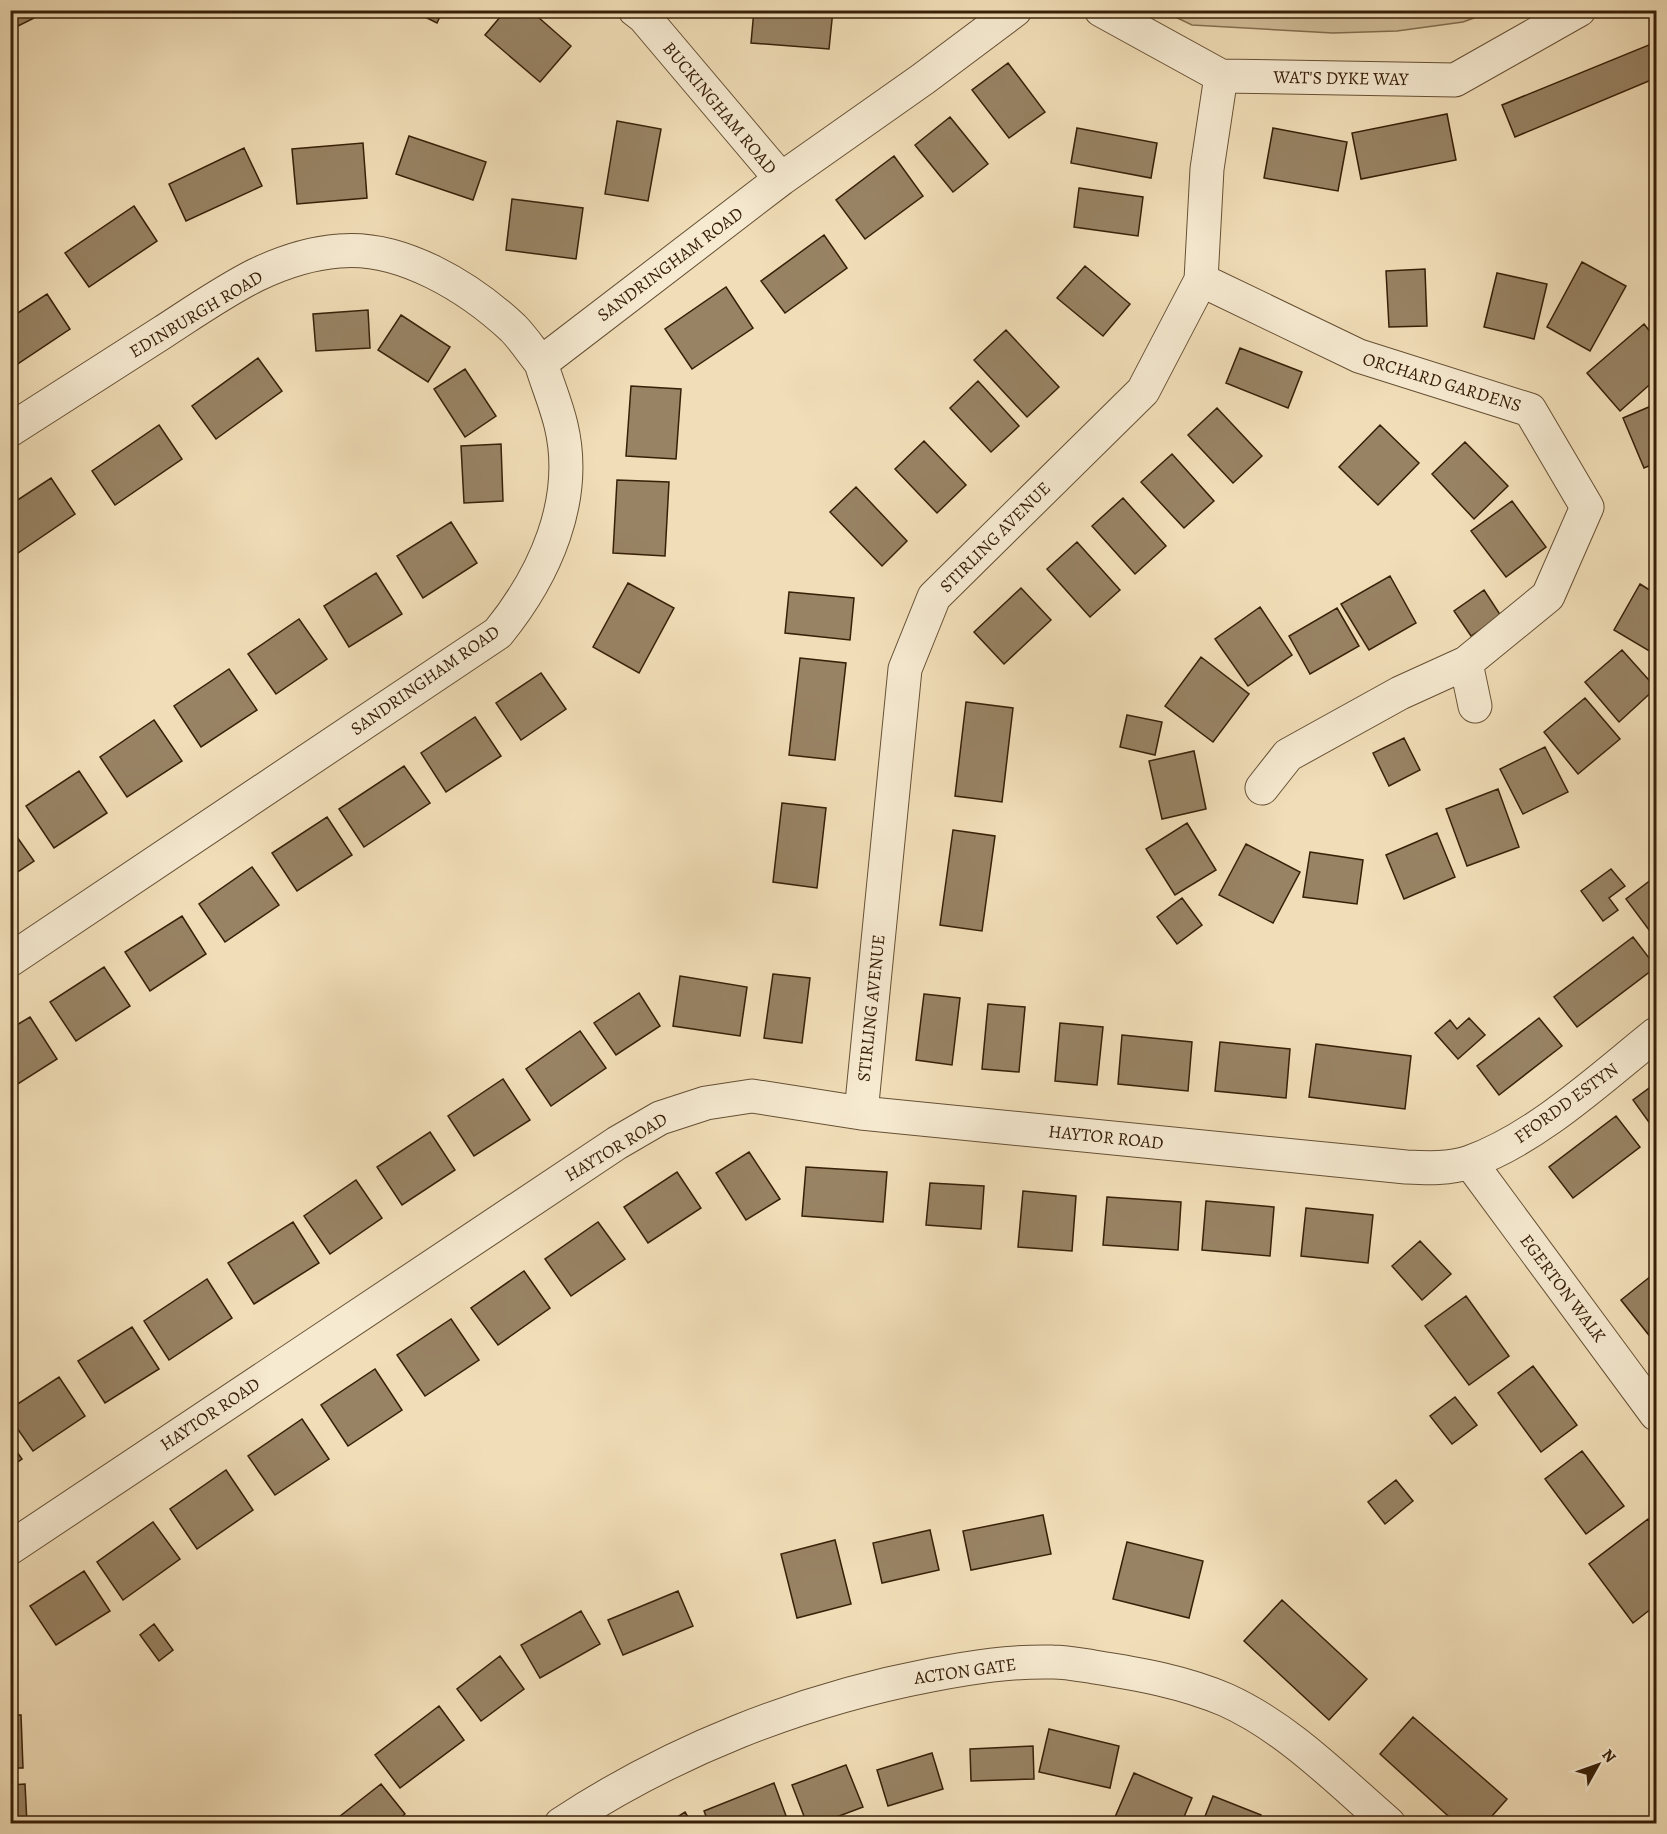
<svg xmlns="http://www.w3.org/2000/svg" width="1667" height="1834" viewBox="0 0 1667 1834" font-family="Alegreya,serif">
	<style>
		.green { fill: #d2be9a; stroke: #856f51; stroke-width: 1.5 }
		.building { fill: #988364; stroke: #382008; stroke-width: 1.5 }
		.lines { fill: none; stroke-linecap: round; stroke-linejoin: round }
		.minor-casing { stroke: #665034; stroke-width: 35 }
		.minor { stroke: #f6ead1; stroke-width: 33 }
		.labels { text-anchor: middle; dominant-baseline: central; stroke-width: 6; stroke-linejoin: round; paint-order: stroke }
		.street-label { font-size: 18px; fill: #382008; stroke: #f6ead1 }
	</style>
	<rect width="100%" height="100%" fill="#f1deb8"/>
	<filter id="stains"><feTurbulence type="fractalNoise" baseFrequency=".00333" numOctaves="4"/><feColorMatrix values="0 0 0 0 .2 0 0 0 0 .09 0 0 0 0 .02 0 0 0 .5 -.17"/></filter>
	<radialGradient id="worn" r=".72"><stop offset=".6" stop-color="#630" stop-opacity="0"/><stop offset="1" stop-color="#630" stop-opacity=".3"/></radialGradient>
	<path class="green" d="M1163,11H1493L1463,22L1397,31L1333,33L1192,25Z"/>
	<path class="building" d="M10,10H50L10,30Z
		M411,10H443L437,23Z
		M506,10H530L571,46L540,82L485,35Z
		M754,10H833L829,49L751,43Z
		M1656,42V78L1515,137L1502,105Z
		M1008,63L1045,112L1009,138L972,90Z
		M1447,114L1456,160L1361,179L1352,133Z
		M950,117L988,164L953,192L915,145Z
		M617,121L661,129L648,201L605,194Z
		M1077,128L1157,143L1151,178L1071,163Z
		M1273,128L1347,142L1338,191L1264,178Z
		M409,136L486,162L473,200L396,174Z
		M363,143L367,198L297,204L292,149Z
		M244,148L262,186L186,221L169,184Z
		M894,156L923,196L865,239L836,200Z
		M1079,188L1143,197L1138,236L1074,227Z
		M512,199L583,208L576,259L506,250Z
		M134,206L157,241L89,287L65,253Z
		M824,235L847,268L785,313L761,281Z
		M1582,262L1626,286L1590,351L1547,327Z
		M1085,266L1130,304L1103,336L1057,298Z
		M1425,269L1427,326L1389,327L1386,271Z
		M1497,273L1547,284L1534,339L1484,327Z
		M726,287L753,328L692,369L665,329Z
		M47,294L70,329L10,369V318Z
		M368,310L370,348L316,351L313,314Z
		M401,315L450,347L428,382L378,350Z
		M1644,324L1656,339V379L1620,411L1587,373Z
		M1006,330L1059,387L1027,417L974,360Z
		M1240,348L1302,372L1288,408L1226,383Z
		M258,358L282,391L216,439L192,406Z
		M465,369L496,416L465,437L434,389Z
		M978,381L1019,426L991,452L950,408Z
		M631,386L681,389L676,459L626,456Z
		M1656,404V463L1644,468L1623,418Z
		M1217,408L1262,456L1233,483L1188,435Z
		M159,425L182,459L115,505L92,471Z
		M1380,425L1419,463L1378,505L1339,467Z
		M924,441L966,485L937,513L895,469Z
		M1465,442L1508,486L1474,519L1432,474Z
		M501,444L503,501L464,503L461,446Z
		M1172,454L1214,501L1184,528L1141,482Z
		M51,478L75,514L18,553L10,542V505Z
		M617,480L669,482L665,556L613,553Z
		M856,487L907,541L882,566L830,512Z
		M1123,498L1166,546L1135,574L1092,526Z
		M1512,501L1546,547L1506,577L1471,531Z
		M451,522L477,563L423,598L397,556Z
		M1077,542L1120,590L1090,617L1047,569Z
		M376,573L402,614L349,647L324,606Z
		M1390,576L1416,623L1369,650L1341,604Z
		M628,583L674,608L639,673L593,647Z
		M1640,584L1656,594V655L1614,630Z
		M1021,588L1051,620L1004,664L974,632Z
		M1484,590L1501,616L1471,636L1454,611Z
		M789,592L854,598L850,640L785,633Z
		M1260,607L1292,655L1248,686L1215,639Z
		M1337,608L1359,646L1310,674L1289,636Z
		M299,619L327,659L276,694L248,654Z
		M1622,650L1656,688L1619,722L1585,682Z
		M1201,657L1249,694L1213,742L1165,706Z
		M800,658L846,663L835,760L789,755Z
		M229,669L257,710L201,747L174,706Z
		M541,673L566,709L521,740L496,703Z
		M1585,698L1620,739L1578,774L1544,732Z
		M966,702L1013,708L1002,802L955,796Z
		M1127,715L1162,722L1155,755L1120,747Z
		M475,717L501,756L446,792L421,753Z
		M154,720L182,761L127,797L100,757Z
		M1404,738L1420,770L1389,786L1373,753Z
		M1545,747L1568,792L1523,814L1500,769Z
		M1194,751L1206,809L1162,819L1149,761Z
		M404,766L430,803L364,847L339,809Z
		M79,771L107,813L54,848L26,806Z
		M1498,789L1519,847L1467,866L1446,809Z
		M782,803L826,808L817,888L773,882Z
		M327,817L352,855L297,891L272,853Z
		M1187,823L1216,870L1175,895L1146,849Z
		M10,827L34,861L10,877Z
		M953,830L995,836L982,931L940,925Z
		M1437,833L1455,877L1404,899L1386,855Z
		M1246,844L1300,872L1273,923L1219,895Z
		M1310,852L1363,860L1357,904L1303,897Z
		M252,867L279,905L225,942L199,904Z
		M1611,869L1625,886L1609,898L1618,910L1603,921L1581,891Z
		M1656,876V924L1649,930L1626,899Z
		M1182,898L1202,925L1177,944L1157,917Z
		M182,916L206,954L150,991L125,952Z
		M1633,937L1656,967L1577,1027L1554,997Z
		M104,967L130,1006L76,1041L50,1002Z
		M773,974L810,978L802,1043L764,1038Z
		M680,976L747,987L740,1036L673,1026Z
		M639,993L660,1026L616,1055L594,1023Z
		M924,994L960,998L952,1065L916,1060Z
		M988,1004L1025,1007L1019,1072L982,1069Z
		M30,1017L57,1059L10,1089V1029Z
		M1469,1018L1485,1035L1458,1059L1435,1033L1450,1020L1457,1029Z
		M1539,1018L1562,1046L1499,1095L1477,1066Z
		M1060,1023L1103,1027L1097,1085L1055,1081Z
		M580,1031L606,1068L551,1106L526,1069Z
		M1122,1035L1192,1042L1188,1091L1118,1084Z
		M1220,1042L1290,1049L1286,1098L1215,1091Z
		M1316,1044L1411,1056L1405,1109L1309,1097Z
		M503,1079L530,1120L474,1156L448,1116Z
		M1656,1083V1132L1633,1100Z
		M1616,1116L1640,1147L1573,1198L1549,1167Z
		M430,1132L455,1170L402,1205L377,1167Z
		M749,1152L780,1199L746,1220L716,1173Z
		M806,1167L887,1172L883,1222L802,1216Z
		M677,1172L701,1208L648,1243L624,1207Z
		M356,1180L382,1218L330,1254L304,1216Z
		M930,1183L984,1186L981,1229L926,1225Z
		M1023,1191L1076,1196L1072,1251L1018,1247Z
		M1107,1197L1181,1202L1178,1250L1103,1245Z
		M1206,1201L1274,1207L1270,1256L1202,1250Z
		M1306,1208L1373,1215L1368,1263L1301,1256Z
		M293,1222L319,1263L254,1304L228,1263Z
		M598,1222L625,1259L571,1296L545,1259Z
		M1420,1241L1451,1274L1422,1300L1392,1266Z
		M524,1271L550,1308L498,1345L471,1308Z
		M1656,1272V1344L1621,1300Z
		M207,1279L232,1318L169,1360L144,1321Z
		M1466,1296L1509,1356L1469,1385L1425,1326Z
		M451,1319L479,1360L425,1396L397,1355Z
		M132,1327L159,1369L105,1403L78,1361Z
		M1533,1366L1577,1425L1541,1452L1498,1393Z
		M375,1369L402,1410L348,1446L321,1405Z
		M59,1377L85,1416L33,1451L10,1418V1409Z
		M1455,1397L1477,1425L1452,1444L1430,1416Z
		M302,1419L329,1459L275,1495L248,1456Z
		M10,1442L22,1459L10,1467Z
		M1582,1451L1624,1506L1586,1534L1545,1479Z
		M226,1470L253,1510L197,1549L170,1509Z
		M1396,1480L1413,1501L1385,1524L1368,1502Z
		M1043,1515L1051,1554L971,1570L963,1531Z
		M1648,1519L1656,1531V1605L1633,1623L1589,1564Z
		M153,1522L180,1559L123,1600L97,1562Z
		M930,1530L939,1570L882,1583L873,1543Z
		M835,1540L851,1604L797,1618L781,1554Z
		M1127,1542L1203,1561L1189,1618L1113,1599Z
		M84,1571L110,1611L56,1645L30,1606Z
		M678,1591L693,1626L623,1655L608,1620Z
		M1282,1600L1367,1679L1329,1720L1244,1641Z
		M581,1611L600,1644L540,1678L521,1645Z
		M154,1624L173,1650L159,1661L140,1635Z
		M500,1656L524,1689L481,1721L457,1689Z
		M439,1706L464,1740L400,1788L375,1755Z
		M10,1715H21L23,1768H10Z
		M1413,1717L1507,1799L1485,1824H1457L1380,1754Z
		M1049,1729L1119,1746L1110,1788L1039,1772Z
		M1033,1746L1034,1779L971,1781L970,1749Z
		M932,1753L943,1789L888,1806L877,1770Z
		M846,1765L863,1807L818,1824H807L792,1785Z
		M1134,1773L1192,1798L1181,1824H1112Z
		M774,1783L789,1824H709L704,1811Z
		M25,1784L27,1824H10V1785Z
		M381,1784L405,1814L393,1824H330Z
		M1213,1796L1261,1815L1257,1824H1202Z
		M685,1812L692,1824H666Z
		M1555,1817L1562,1824H1549Z"/>
	<g class="lines">
		<defs>
			<path id="minor" d="M635,10L644,17L781,179
				M1101,10L1221,76L1455,80L1579,10
				M1201,280L1359,356L1530,410L1587,507L1548,596L1466,663L1400,693L1288,755L1262,788
				M10,430C61,397 112,365 163,332C194,312 224,291 256,275C281,263 312,253 339,251C401,245 469,287 513,328C523,338 532,352 541,363
				M1466,663L1475,706
				M10,960L498,633C545,575 579,500 561,425C556,404 547,383 541,363L781,179L923,79L1015,10
				M861,1113L905,669L934,597L1143,391L1201,280L1207,169L1221,76
				M1470,1162L1656,1414
				M10,1548L617,1143L660,1118L706,1103L752,1096L861,1113L1406,1167C1428,1168 1450,1169 1470,1162C1537,1138 1601,1078 1656,1034
				M561,1824C672,1751 800,1700 931,1675C973,1667 1010,1661 1053,1662C1067,1662 1081,1665 1094,1667C1139,1674 1184,1682 1226,1700C1288,1728 1338,1780 1389,1824"/>
		</defs>
		<use href="#minor" class="minor-casing"/>
		<use href="#minor" class="minor"/>
	</g>
	<g class="labels">
		<g class="street-label">
			<text transform="translate(1341 78) rotate(1)">WAT'S DYKE WAY</text>
			<text transform="translate(720 108) rotate(50)">BUCKINGHAM ROAD</text>
			<text transform="translate(670 264) rotate(-37)">SANDRINGHAM ROAD</text>
			<text transform="translate(196 314) rotate(-31)">EDINBURGH ROAD</text>
			<text transform="translate(1442 382) rotate(17)">ORCHARD GARDENS</text>
			<text transform="translate(995 537) rotate(-45)">STIRLING AVENUE</text>
			<text transform="translate(425 680) rotate(-35)">SANDRINGHAM ROAD</text>
			<text transform="translate(871 1008) rotate(-84)">STIRLING AVENUE</text>
			<text transform="translate(1566 1103) rotate(-36)">FFORDD ESTYN</text>
			<text transform="translate(1106 1137) rotate(6)">HAYTOR ROAD</text>
			<text transform="translate(616 1147) rotate(-31)">HAYTOR ROAD</text>
			<text transform="translate(1563 1288) rotate(53)">EGERTON WALK</text>
			<text transform="translate(210 1414) rotate(-34)">HAYTOR ROAD</text>
			<text transform="translate(965 1671) rotate(-8)">ACTON GATE</text>
		</g>
	</g>
	<rect width="1667" height="1834" fill="none" stroke="#f1deb8" stroke-width="36"/>
	<rect x="12" y="12" width="1643" height="1810" fill="none" stroke="#382008" stroke-width="3"/>
	<rect x="18" y="18" width="1631" height="1798" fill="none" stroke="#382008" stroke-width="1.5"/>
	<g transform="translate(1598 1765) rotate(50)" stroke="#f6ead1" stroke-width="4.5" paint-order="stroke">
	<path d="M0-4.5L10 22L0 15L-10 22Z" fill="#382008"/>
	<text y="-9" font-size="16" font-weight="bold" text-anchor="middle" fill="#382008">N</text>
	</g>
	<rect width="100%" height="100%" filter="url(#stains)"/>
	<rect width="100%" height="100%" fill="url(#worn)"/>
</svg>
